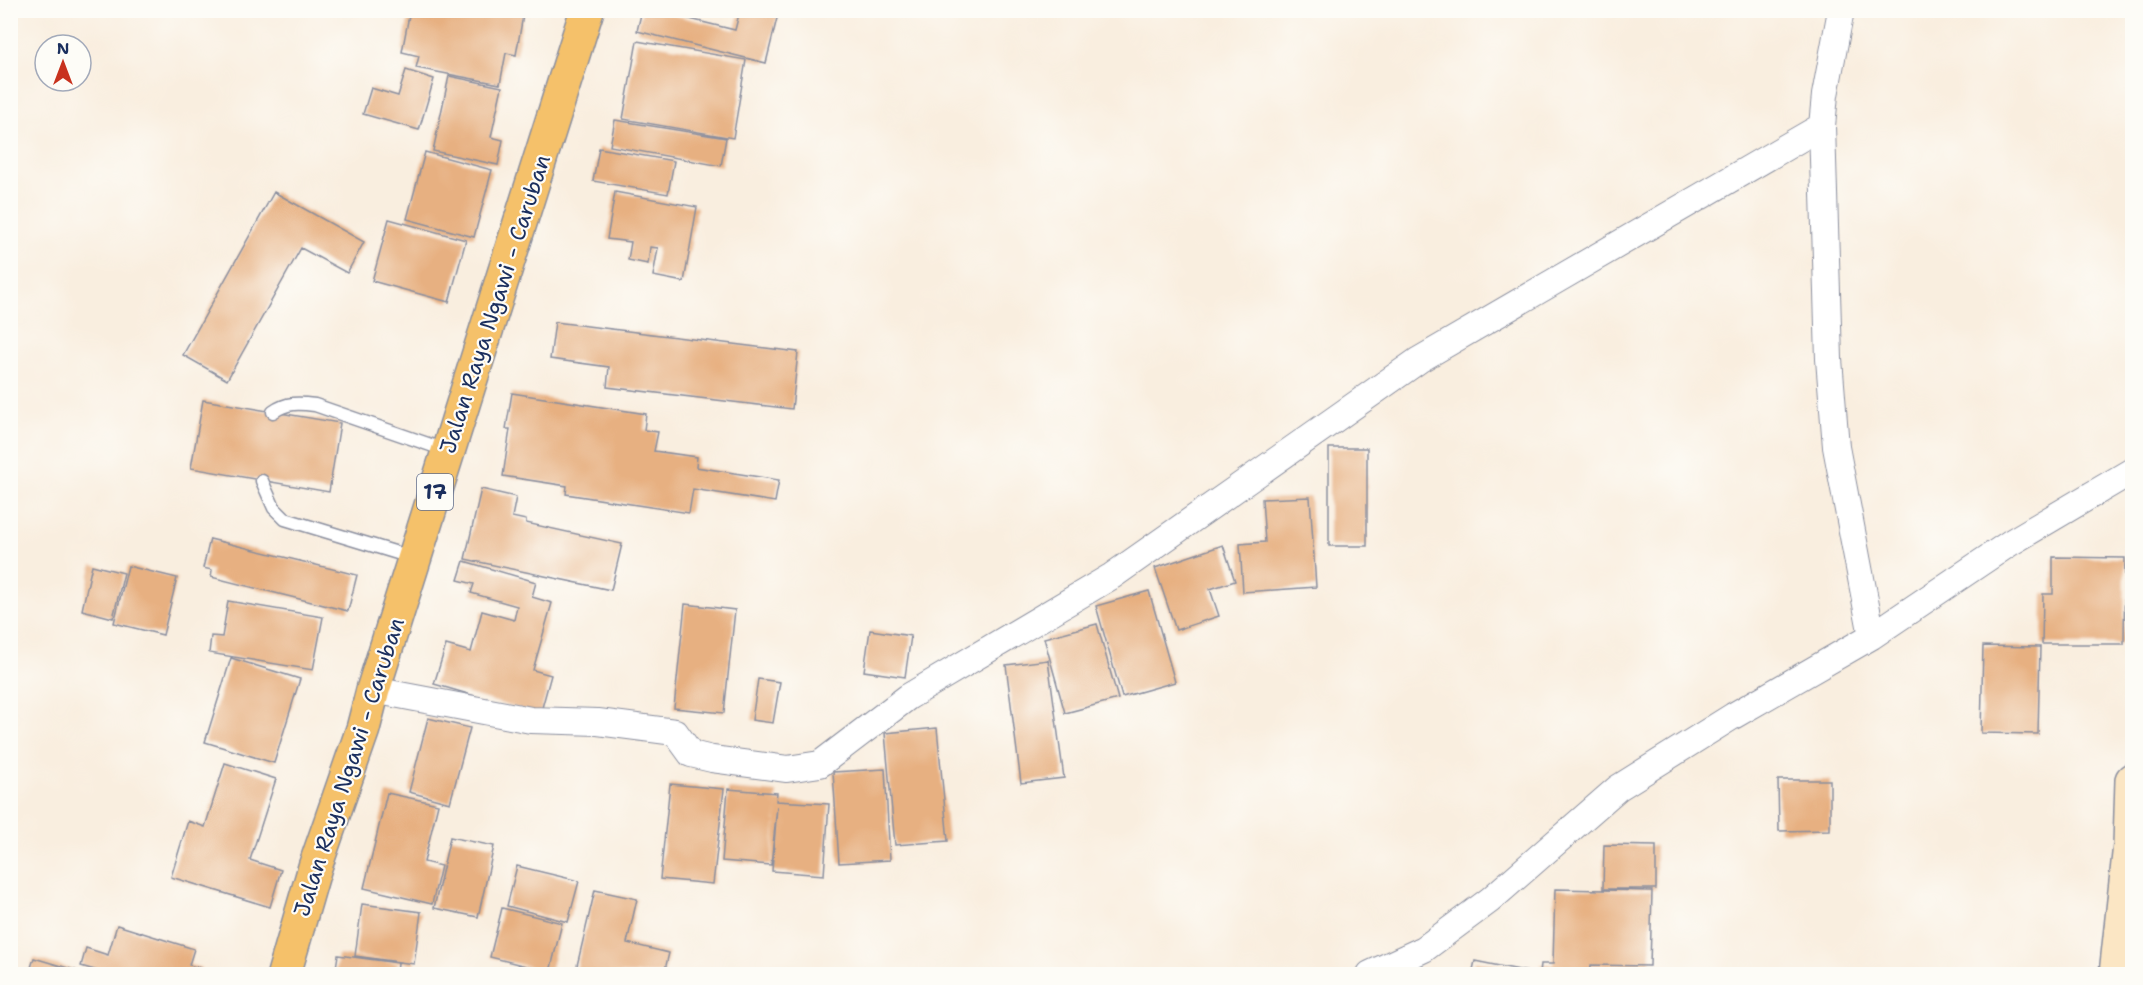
<svg xmlns="http://www.w3.org/2000/svg" width="2143" height="985" viewBox="0 0 2143 985" font-family="'Shantell Sans',sans-serif">
	<style>
		.building { fill: #e7b081 }
		.lines { fill: none; stroke-linecap: round; stroke-linejoin: round }
		.lane-casing { stroke: #8a8e9e; stroke-width: 15 }
		.street-casing { stroke: #8a8e9e; stroke-width: 28 }
		.secondary-casing { stroke: #8a8e9e; stroke-width: 36 }
		.highway-casing { stroke: #8a8e9e; stroke-width: 36 }
		.lane { stroke: #fff; stroke-width: 12 }
		.street { stroke: #fff; stroke-width: 26 }
		.secondary { stroke: #fbe6c4; stroke-width: 33 }
		.highway { stroke: #f5c16b; stroke-width: 33 }
		.labels { text-anchor: middle; dominant-baseline: central; stroke-width: 4.5; stroke-linejoin: round; paint-order: stroke }
		.shield { fill: #fdfcf7; stroke: #5f6c8c; stroke-width: 1.5 }
		.shield-label { font-size: 21px; font-weight: bold; fill: #1b2f5e }
		.street-label { font-size: 22px; fill: #1b2f5e; stroke: #fdfcf7 }
	</style>
	<rect width="100%" height="100%" fill="#fdfcf7"/>
	<filter id="ink" filterUnits="userSpaceOnUse"><feTurbulence type="fractalNoise" baseFrequency=".0167" numOctaves="2"/><feDisplacementMap in="SourceGraphic" scale="12" xChannelSelector="R" yChannelSelector="G"/><feConvolveMatrix kernelMatrix="1 2 1 2 8 2 1 2 1" color-interpolation-filters="sRGB"/></filter>
	<filter id="wash" filterUnits="userSpaceOnUse"><feTurbulence type="fractalNoise" baseFrequency=".008" numOctaves="4" result="noise"/><feDisplacementMap in="SourceGraphic" scale="24" xChannelSelector="R" yChannelSelector="G"/><feGaussianBlur stdDeviation="1.35" result="paint"/><feColorMatrix in="noise" values="0 0 0 0 0 0 0 0 0 0 0 0 0 0 0 0 0 1.4 0 .05"/><feComposite in="paint" operator="in"/></filter>
	<g filter="url(#wash)">
		<rect width="100%" height="100%" fill="#f9eedf"/>
		<g id="blocks">
			<path class="building" d="M410,10H524L516,55L506,53L500,84L416,68L419,56L402,52Z
				M642,10H653L735,30L740,10H779L766,63L637,31Z
				M637,41L746,60L733,138L623,119Z
				M406,70L434,79L419,130L363,114L371,88L398,96Z
				M449,76L502,87L491,137L503,140L498,165L433,151Z
				M615,120L726,138L721,166L610,146Z
				M599,148L674,161L668,194L593,181Z
				M425,152L492,170L474,237L407,219Z
				M274,192L364,242L347,273L301,248L227,380L183,355Z
				M615,192L697,207L684,282L653,276L658,248L650,247L648,264L628,260L631,242L607,239Z
				M389,219L466,240L449,302L372,281Z
				M555,322L798,352L792,409L607,387L609,367L550,359Z
				M512,393L646,414L644,430L658,432L654,451L697,457L696,467L779,480L775,502L693,489L689,513L566,494L567,486L503,476L510,429H506Z
				M203,400L340,423L329,492L191,468Z
				M1329,448H1367V546H1329Z
				M481,489L516,497L512,517L526,520V523L622,544L611,590L465,559Z
				M1310,497L1316,587L1243,592L1240,544L1265,542L1262,499Z
				M210,539L357,575L348,611L211,577L212,570L203,568Z
				M1223,545L1235,581L1210,589L1219,616L1176,630L1155,568Z
				M2053,557L2125,558L2124,644H2042L2043,594H2053Z
				M464,561L536,582L532,597L552,603L533,670L551,675L540,715L434,684L446,645L471,652L482,611L514,620L517,606L471,593L474,584L458,580Z
				M92,565L124,573L113,618L82,610Z
				M128,566L177,578L163,635L114,623Z
				M1149,591L1175,682L1122,697L1096,606Z
				M228,601L323,617L313,670L209,653L211,636L222,637Z
				M685,604L735,610L724,713L674,708Z
				M1097,624L1118,699L1065,713L1044,638Z
				M870,630L911,636L905,677L864,671Z
				M1983,646L2040,647L2038,734L1981,733Z
				M231,658L300,679L274,763L205,742Z
				M1048,660L1064,778L1021,783L1006,665Z
				M758,679L780,682L773,723L752,720Z
				M428,718L470,728L450,803L409,792Z
				M937,728L948,841L895,845L885,733Z
				M225,763L276,779L250,860L281,870L270,907L171,877L188,821L205,827Z
				M885,769L890,860L839,863L833,772Z
				M1778,780H1830V830L1779,831Z
				M670,784L724,789L713,884L660,879Z
				M728,789L777,793L776,801L829,804L824,875L772,871L777,806L771,865L722,861Z
				M387,793L438,804L424,862L441,866L432,904L364,888Z
				M450,837L494,846L478,917L434,908Z
				M1604,845L1656,846V889H1603Z
				M517,866L579,881L568,922L507,906Z
				M1555,889L1652,891L1650,966L1591,965L1590,974H1540L1541,964H1553Z
				M595,890L637,899L627,943L669,953L664,974H575Z
				M362,904L421,912L414,964L355,956Z
				M502,908L562,923L550,972L490,957Z
				M117,925L194,949L189,965L201,968L199,974H108L81,966L86,948L108,955Z
				M338,955L398,963L397,974H335Z
				M34,958L88,974H29Z
				M1475,961L1534,973V974H1472Z
				M518,966L548,974H516Z"/>
		</g>
	</g>
	<g filter="url(#ink)">
		<use href="#blocks" fill-opacity="0" stroke="#8a8e9e" stroke-width="1.5"/>
		<g class="lines">
			<defs>
				<path id="lane" d="M273,412C287,402 299,403 315,405L448,451
					M262,481L274,508L285,519L414,558"/>
				<path id="street" d="M1841,10L1825,95L1822,126L1829,359L1836,447L1872,636
					M373,690L531,720L598,722L675,732L691,754L712,759L787,769L820,764L908,697L1112,576L1419,360L1822,126
					M1370,974L1424,949L1490,900L1618,788L1733,716L1872,636L2010,543L2132,471"/>
				<path id="secondary" d="M2116,974L2130,845L2132,780"/>
				<path id="highway" d="M284,974L315,867L363,729L373,690L587,10"/>
			</defs>
			<use href="#lane" class="lane-casing"/>
			<use href="#street" class="street-casing"/>
			<use href="#secondary" class="secondary-casing"/>
			<use href="#highway" class="highway-casing"/>
			<use href="#lane" class="lane"/>
			<use href="#street" class="street"/>
			<use href="#secondary" class="secondary"/>
			<use href="#highway" class="highway"/>
		</g>
	</g>
	<g class="labels">
		<rect class="shield" x="417" y="474" width="36" height="36" rx="4.5"/>
		<g class="shield-label">
			<text x="435" y="492">17</text>
		</g>
		<g class="street-label">
			<text transform="translate(495 304) rotate(-72)">Jalan Raya Ngawi - Caruban</text>
			<text transform="translate(349 767) rotate(-72)">Jalan Raya Ngawi - Caruban</text>
		</g>
	</g>
	<rect width="2143" height="985" fill="none" stroke="#fdfcf7" stroke-width="36"/>
	<g transform="translate(63 63)"><circle r="28" fill="#fdfcf7" stroke="#a3aaba" stroke-width="1.5"/>
	<path d="M0-4.5L10 22L0 15L-10 22Z" fill="#c8321e"/>
	<text y="-9" font-size="16" font-weight="bold" text-anchor="middle" fill="#1b2f5e">N</text>
	</g>
</svg>
